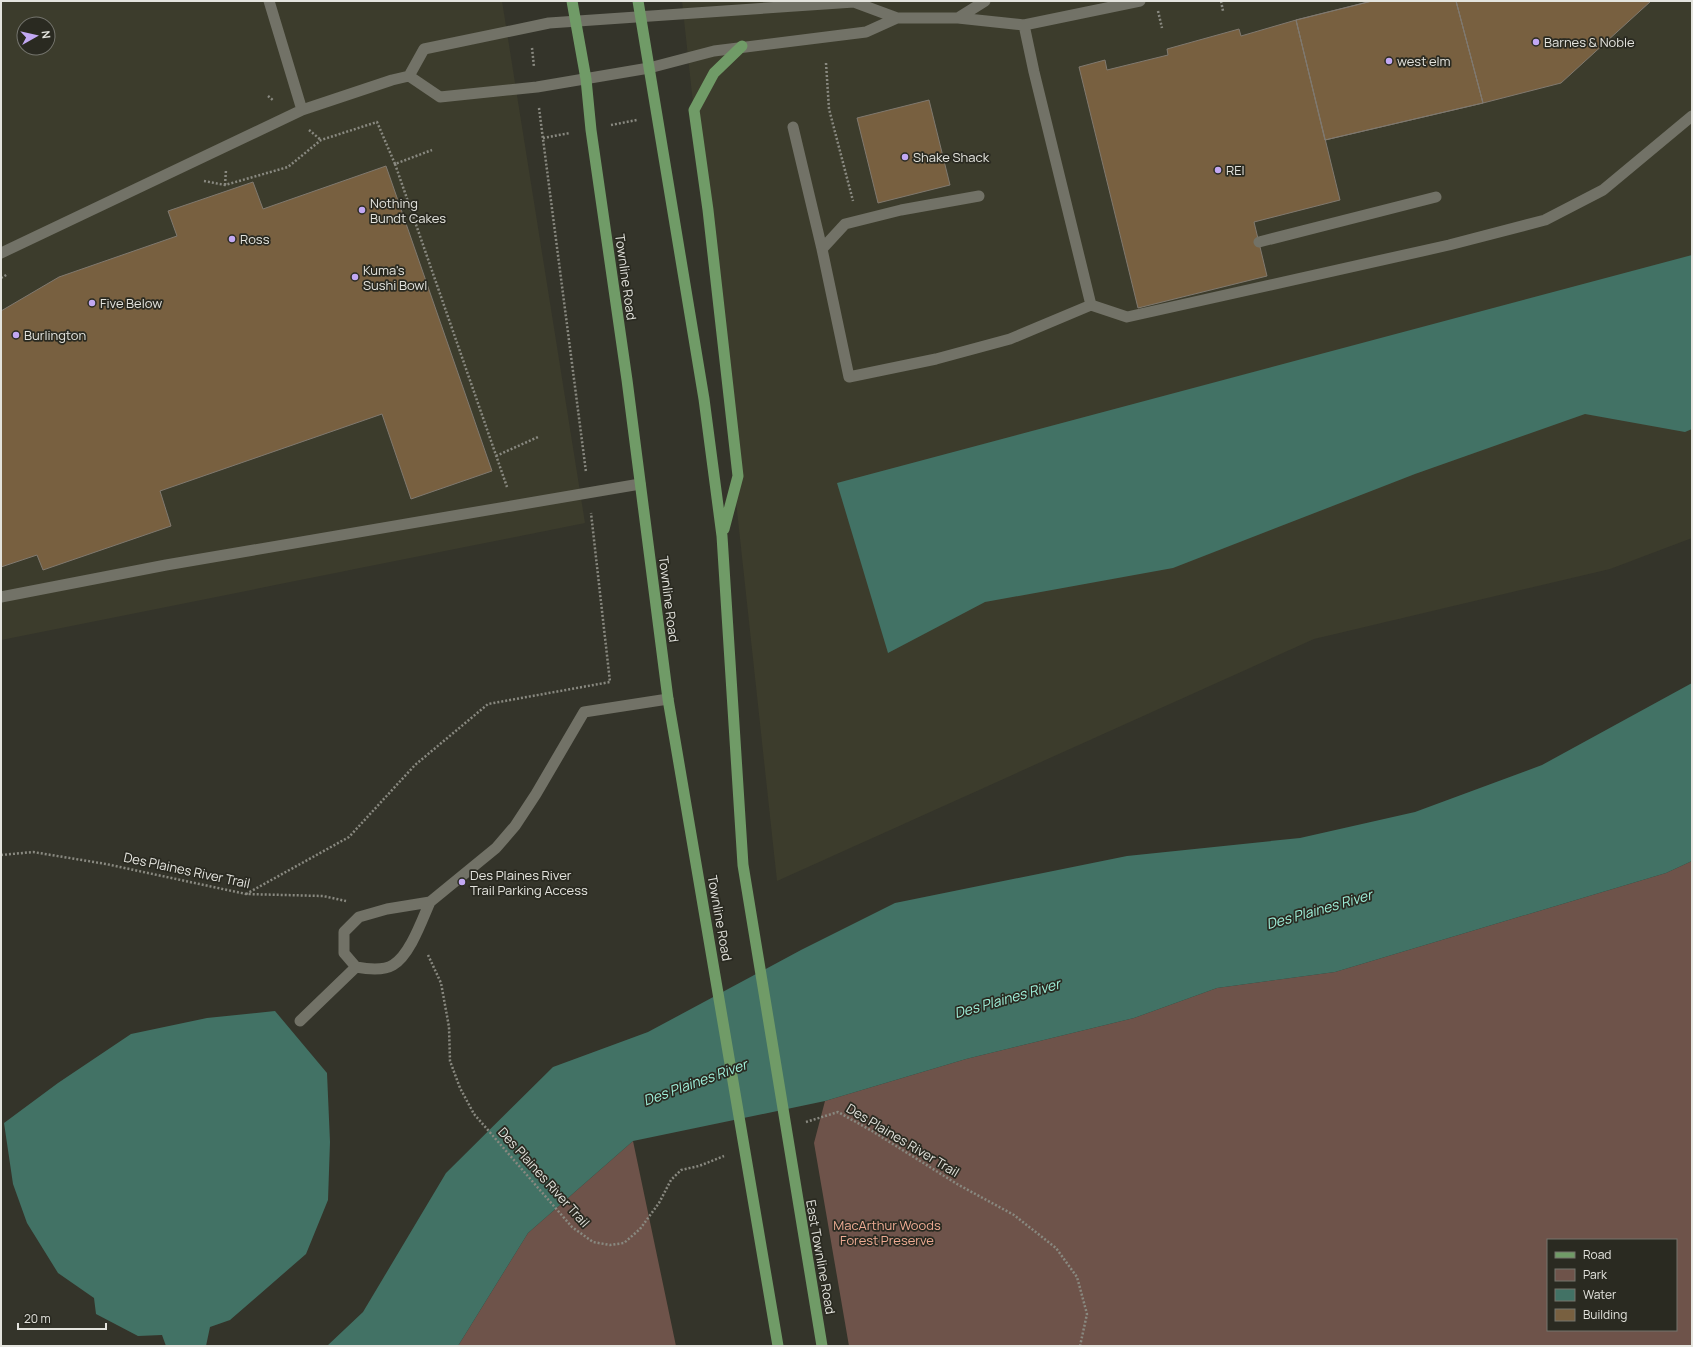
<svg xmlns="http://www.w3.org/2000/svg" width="1693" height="1347" viewBox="0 0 1693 1347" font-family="Manrope,sans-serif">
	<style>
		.built { fill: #3c3c2c; fill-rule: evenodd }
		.green { fill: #6e534a; fill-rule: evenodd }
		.water { fill: #427265 }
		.building { fill: #786040; stroke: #80796f }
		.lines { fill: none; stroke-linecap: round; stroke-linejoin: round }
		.path { stroke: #898980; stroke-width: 2.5; stroke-dasharray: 2 2; stroke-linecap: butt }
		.service { stroke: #727267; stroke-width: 11 }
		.primary { stroke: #709b67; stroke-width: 11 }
		.poi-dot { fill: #c2a8f3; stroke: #2a2a21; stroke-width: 1.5 }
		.labels { text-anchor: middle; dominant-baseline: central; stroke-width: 3.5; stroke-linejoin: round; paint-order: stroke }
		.poi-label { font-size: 13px; fill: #e4e4de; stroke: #2a2a21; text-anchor: start }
		.street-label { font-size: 13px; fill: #e4e4de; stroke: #2a2a21 }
		.park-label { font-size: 13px; fill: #efac94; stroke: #2a2a21 }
		.water-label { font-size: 14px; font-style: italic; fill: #9ff1db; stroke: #2a2a21 }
	</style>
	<rect width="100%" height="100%" fill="#34342a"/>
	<path class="built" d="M1,1H502L585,523L1,640ZM24,24H48V48H24Z
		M682,1H1692V538L1610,569L1314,639L777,881Z"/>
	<path class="green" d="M1692,861V1346H849L814,1143L825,1101L966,1059L1134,1018L1217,988L1335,972L1666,873ZM1548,1240H1676V1330H1548Z
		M633,1141L676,1346H458L528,1233Z"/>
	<path class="water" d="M1692,255V429L1685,432L1585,414L1415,474L1173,568L985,602L888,653L837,483Z
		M1692,683V861L1666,873L1335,972L1217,988L1134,1018L966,1059L825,1101L633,1141L528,1233L458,1346H327L363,1312L446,1173L553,1067L648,1032L801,950L895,903L1127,856L1300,838L1415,812L1542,765Z
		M275,1011L327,1073L330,1142L328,1200L306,1254L230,1320L210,1327L206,1346H166L162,1335L138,1336L96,1314L94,1298L58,1273L27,1223L13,1184L4,1123L58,1083L131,1034L207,1018Z"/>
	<path class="building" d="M1372,1H1456L1483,103L1325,140L1296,20Z
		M1372,1H1456L1483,103L1325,140L1296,20Z
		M1456,1H1651L1561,83L1483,103Z
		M1296,20L1340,200L1254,222L1267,276L1138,308L1079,67L1105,60L1107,70L1168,55L1167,49L1239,29L1241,36Z
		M929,100L950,185L878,203L857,118Z
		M386,166L492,471L411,499L382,414L160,491L171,526L43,570L37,555L1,567V311L59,277L177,236L168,211L253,182L263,209Z"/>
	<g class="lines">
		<path class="path" d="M1221,1L1223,11
			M1158,11L1162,28
			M532,48L534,67
			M826,63L829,109L853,201
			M268,96L274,101
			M539,108L586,472
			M611,125L637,120
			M309,130L321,140
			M543,138L570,133
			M395,164L507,487
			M204,181L225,185L288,167L321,140L377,122L395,164L432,150
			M225,185L226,170
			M1,278L8,274
			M496,456L538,437
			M1,855L33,852L106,864L246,894L323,896L346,901
			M246,894L349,837L415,765L488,704L610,682L591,513
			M428,955L441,983L449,1027L450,1061L460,1088L474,1114L572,1227L593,1242L610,1245L624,1243L640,1229L659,1203L671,1180L681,1170L699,1166L724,1156
			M806,1122L838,1112L872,1131L957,1184L1014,1215L1056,1248L1077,1277L1087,1314L1080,1346"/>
		<path class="service" d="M269,1L302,110
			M958,18L985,1
			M1024,25L1034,72L1091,305L1127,317L1449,245L1545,220L1603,190L1692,116
			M409,76L424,49L549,23L854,2L897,18H958L1024,25L1140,1
			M793,127L822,249L849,377L936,359L1010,339L1091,305
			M1259,242L1436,197
			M822,249L845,224L901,210L979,196
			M1,253L302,110L392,80L409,76L440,97L537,87L649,68L714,51L866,32L897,18
			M1,597L166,565L640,484
			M430,902C422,920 410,955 393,965C383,971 367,969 356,967L344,953V932L359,917L387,909L430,902L496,848L515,826L536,794L584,712L668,699
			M300,1021L356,967"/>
		<path class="primary" d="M572,1L586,79L591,130L627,380L668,699L778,1346
			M638,1L704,399L722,536L743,865L822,1346
			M724,529L738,476L708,210L694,110L714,73L742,46"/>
	</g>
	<g class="poi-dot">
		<circle cx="1536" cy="42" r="4"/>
		<circle cx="1389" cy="61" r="4"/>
		<circle cx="905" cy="157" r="4"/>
		<circle cx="1218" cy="170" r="4"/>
		<circle cx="362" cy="210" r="4"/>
		<circle cx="232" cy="239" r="4"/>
		<circle cx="355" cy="277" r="4"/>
		<circle cx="92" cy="303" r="4"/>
		<circle cx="16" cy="335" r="4"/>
		<circle cx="462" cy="882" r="4"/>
	</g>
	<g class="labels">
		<g class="poi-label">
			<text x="1544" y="42">Barnes &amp; Noble</text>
			<text x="1397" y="61">west elm</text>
			<text x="913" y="157">Shake Shack</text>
			<text x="1226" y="170">REI</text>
			<text x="370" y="203">Nothing<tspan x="370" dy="15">Bundt Cakes</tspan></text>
			<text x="240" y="239">Ross</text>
			<text x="363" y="270">Kuma's<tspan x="363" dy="15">Sushi Bowl</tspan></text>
			<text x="100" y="303">Five Below</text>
			<text x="24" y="335">Burlington</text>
			<text x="470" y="875">Des Plaines River<tspan x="470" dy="15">Trail Parking Access</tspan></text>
		</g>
		<g class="street-label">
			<text transform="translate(626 277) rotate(82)">Townline Road</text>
			<text transform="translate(669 599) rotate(83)">Townline Road</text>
			<text transform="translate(187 870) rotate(12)">Des Plaines River Trail</text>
			<text transform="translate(720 918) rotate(80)">Townline Road</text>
			<text transform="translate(903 1140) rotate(31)">Des Plaines River Trail</text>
			<text transform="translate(544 1177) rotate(48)">Des Plaines River Trail</text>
			<text transform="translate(821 1257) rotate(80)">East Townline Road</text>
		</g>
		<g class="park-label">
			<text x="887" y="1225">MacArthur Woods<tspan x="887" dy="15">Forest Preserve</tspan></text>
		</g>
		<g class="water-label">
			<text transform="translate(1319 909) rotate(-16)">Des Plaines River</text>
			<text transform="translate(1007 998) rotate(-16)">Des Plaines River</text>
			<text transform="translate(695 1082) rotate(-20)">Des Plaines River</text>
		</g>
	</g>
	<rect width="1693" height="1347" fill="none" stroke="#e4e4de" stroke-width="4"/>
	<rect x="1547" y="1239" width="130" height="92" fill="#2a2a21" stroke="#74746d"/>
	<rect x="1555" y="1252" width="20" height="6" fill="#709b67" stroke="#74746d"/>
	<text x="1583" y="1259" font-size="12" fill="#e4e4de">Road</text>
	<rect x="1555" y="1269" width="20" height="12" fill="#6e534a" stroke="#74746d"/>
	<text x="1583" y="1279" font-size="12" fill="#e4e4de">Park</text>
	<rect x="1555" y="1289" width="20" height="12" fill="#427265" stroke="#74746d"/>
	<text x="1583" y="1299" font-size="12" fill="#e4e4de">Water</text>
	<rect x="1555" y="1309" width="20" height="12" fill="#786040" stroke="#74746d"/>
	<text x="1583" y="1319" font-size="12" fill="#e4e4de">Building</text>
	<g transform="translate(36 36) rotate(82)"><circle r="19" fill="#2a2a21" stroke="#74746d"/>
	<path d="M0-3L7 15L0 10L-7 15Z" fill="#c2a8f3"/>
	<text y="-6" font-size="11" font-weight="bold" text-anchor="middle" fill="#e4e4de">N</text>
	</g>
	<path d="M18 1323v6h88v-6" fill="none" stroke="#e4e4de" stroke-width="2"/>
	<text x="24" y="1323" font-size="12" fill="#e4e4de" stroke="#2a2a21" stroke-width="3" paint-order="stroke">20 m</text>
</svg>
